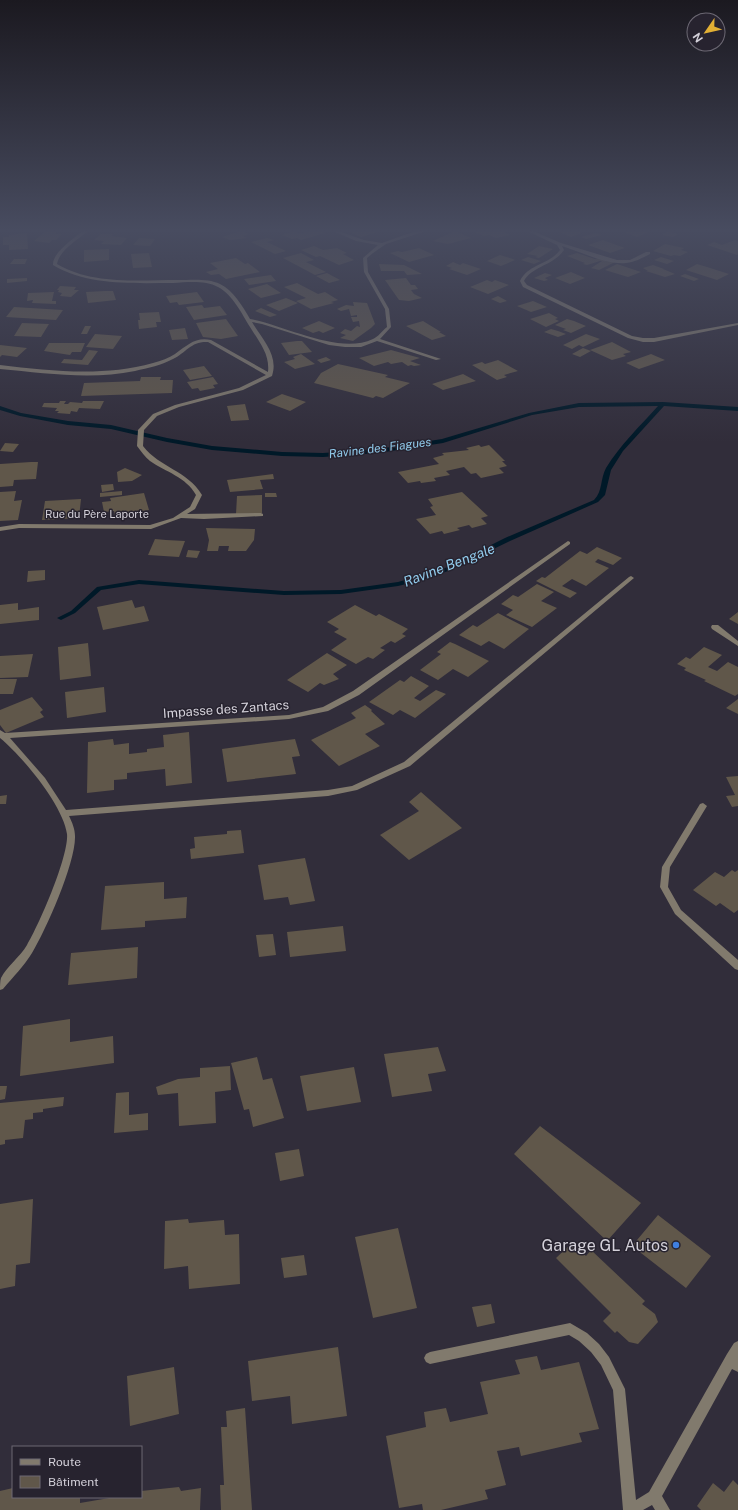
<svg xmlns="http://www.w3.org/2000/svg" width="738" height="1510" viewBox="0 0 738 1510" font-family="'Public Sans',sans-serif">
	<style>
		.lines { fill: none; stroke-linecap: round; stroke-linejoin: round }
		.stream { fill: #001928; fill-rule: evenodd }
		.building { fill: #60574a }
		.street { fill: #817a6d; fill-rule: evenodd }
		.shop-dot { fill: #3f7fe0; stroke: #27232f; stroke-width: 1.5 }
		.labels { text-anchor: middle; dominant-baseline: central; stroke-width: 3; stroke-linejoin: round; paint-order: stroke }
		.far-street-label { font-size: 11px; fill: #d3d0d9; stroke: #27232f }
		.far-water-label { font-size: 12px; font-style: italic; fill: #91cbec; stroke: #27232f }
		.street-label { font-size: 13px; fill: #d3d0d9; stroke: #27232f }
		.water-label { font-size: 14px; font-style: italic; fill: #91cbec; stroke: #27232f }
		.near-poi-label { font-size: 16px; fill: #d3d0d9; stroke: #27232f; text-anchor: end }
	</style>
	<rect width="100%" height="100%" fill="#312d3a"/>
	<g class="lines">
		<path class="stream" d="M663,402L738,407V411L664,406L623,451L611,470L605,495L598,502L510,541L448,571L419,581L398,586L341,594L284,595L139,584L101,590L75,613L61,620L57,618L71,611L97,587L139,580L284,591L341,590L398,582L443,569L505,538L594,500C603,491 600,479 606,468C620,445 640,426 658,406L579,407L532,415L443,443L378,453L323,457L282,456L212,450L167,442L111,429L68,425L20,416L0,410V406L21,413L68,421L111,425L167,438L212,446L282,452L323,453L378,449L442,439L529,413L579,403Z"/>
	</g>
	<path class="building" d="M46,231H57L55,234H62L56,240H52L49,243L34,241Z
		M241,231L249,234L243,236L247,238L230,240L222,237Z
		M294,231L299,233L320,231L325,233L301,240L297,238L292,239L282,235Z
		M347,231H381L361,237Z
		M455,231L471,238L448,244L433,241Z
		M502,231L510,235L496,238L489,235L484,236L475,232Z
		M557,231H576L582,233L571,237Z
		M621,231H651L637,237Z
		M667,231L678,234L673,237L662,235Z
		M27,233L28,249L9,250V245H3V237H9V235Z
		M596,233L602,235L586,239L581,237Z
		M101,234H113L111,236L127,238L121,245L101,244L104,241L94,240Z
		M139,238L155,239L150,246L133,245Z
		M267,238L274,240L267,242L286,251L275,254L251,242Z
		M603,240L608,242L625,248L610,253L588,245Z
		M735,240L738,241V254L737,255L707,245L714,242L722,245Z
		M665,244L684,248L681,250L688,252L680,256L674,255L671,256L653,251Z
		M314,246L323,250L337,248L347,253L343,254L354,260L339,265L320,256L316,257L301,250Z
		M539,246L553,249L539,258L535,257L538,256L527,254Z
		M419,248L434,255L409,262L390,253L398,251L402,252Z
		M109,249V260L84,262V250Z
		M149,253L152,267L133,268L131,254Z
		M301,253L314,260L306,262L326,272L315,275L283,258Z
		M577,253L595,259L600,257L615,262L599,270L591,268L602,261H600L587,265L583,264L585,263L567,256Z
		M500,255L513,259L515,260L501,266L487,261Z
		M528,257L541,261L534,264L521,260Z
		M661,257L674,261L667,264L654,260Z
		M236,258L245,264L248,263L260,272L226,279L219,274L211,275L206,272L218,269L210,263Z
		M14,259H27L25,264H10Z
		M453,262L460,265L463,263L481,269L467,275L449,269L452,268L446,266Z
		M379,264L404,265L422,274L407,275L404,271H381Z
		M617,264L641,272L628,277L605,270Z
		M697,264L707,267L729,274L717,280L686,270Z
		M653,265L664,269H663L675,274L665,277L646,271H648L643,268Z
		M571,272L585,278L570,284L555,278Z
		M327,273L340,280L329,283L316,276Z
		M545,273L552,275L545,278L548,280L544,281L534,278Z
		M685,274L699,279L694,281L680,276Z
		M271,275L276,281L249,285L244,279Z
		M27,278V281L7,283V279Z
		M406,278L411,285H415L418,289L411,290L414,294L422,298L409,301L399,300L385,280Z
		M487,280L492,282L495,280L509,285L488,294L470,287Z
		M297,283L318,294L325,292L338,300L331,302L334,303L311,309L296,301L306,298L284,287Z
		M267,284L281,293L261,298L248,289Z
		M60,286L76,287L74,290H79L71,297L60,296L62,293L58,292L59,290H57Z
		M105,291H113L116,300L88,303L86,292Z
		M54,292L52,301H56V304L32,303L33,300L27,301L28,293Z
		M197,292L204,302L179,305L177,302L170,303L166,296Z
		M498,296L507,301L500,303L491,299Z
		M286,298L298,303L279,311L266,305Z
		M533,301L547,307L531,312L517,306Z
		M353,302L367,303L375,324L371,328L353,341L340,338L346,335L340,333L345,329L351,331L357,326L360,327L359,321L353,322L351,317H357V315L351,316L349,309L341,311L337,309L346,305L354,306Z
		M202,305L204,308L220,306L227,315L194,320L186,307Z
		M14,307L63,310L56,320L6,317Z
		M261,308L277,315L270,317L255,311Z
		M159,312L161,322H156L157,327L139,329L138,320H140L139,313Z
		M549,313L558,318L555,319L559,321L546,327L530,319Z
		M226,319L238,336L221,339L203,337L196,323Z
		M567,319L574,321L586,326L571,333L563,330L566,329L555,325Z
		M319,321L335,328L323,333L319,331L313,333L302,328Z
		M423,321L441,332H439L446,336L432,340L406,326Z
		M22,323L49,324L41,337L14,336Z
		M85,326H91L87,334H81Z
		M185,328L188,339L172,340L169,330Z
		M551,329L558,331L566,334L558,337L544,332Z
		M95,334L122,336L113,349L86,347Z
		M586,334L600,339L583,347L579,345L572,349L563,345Z
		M297,341H302L312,352L289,355L281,343Z
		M612,342L631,352L623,354L626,356L612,360L590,350Z
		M49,343H85L81,352H72L70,355L44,351Z
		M0,345L27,348L17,357L2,355L0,357Z
		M583,348L591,351L580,357L572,354Z
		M89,350L98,351L88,365L61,363L64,359L82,360Z
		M391,350L420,358L410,361L421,365L414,366L411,365L408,366L402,362L391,364L388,362L374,366L359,358Z
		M301,354L315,364L295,369L284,362L295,359L293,357Z
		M651,354L665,360L639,369L626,363Z
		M326,357L331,360L321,363L317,360Z
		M498,360L518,371L504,375L507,377L497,380L472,365L482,362L485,364Z
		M338,364L388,375L385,377L410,383L383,398L376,396L373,398L314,383L321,373Z
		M204,366L212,376L190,380L183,370Z
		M463,374L476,381L443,390L432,384Z
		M141,377H161L160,380H173L172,393L81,396L84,383L140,381Z
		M213,377L218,384L213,385L215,388L200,391L198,388L192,389L187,382Z
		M282,394L306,402L290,411L266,402Z
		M60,401H66L64,404H68L70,402L82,403L83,401H104L100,409L79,408L77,412L71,411L70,414L57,413L59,411H55L57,408L42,407L44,403H59Z
		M245,404L249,420L231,421L227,406Z
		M5,443L19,444L13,452L0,451Z
		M479,445L481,447L489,445L505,461H502L507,466L499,468L504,473L481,478L476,473L471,474L464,467L446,471L450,475L434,478L436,481L421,483L420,481L408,483L398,472L439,464L433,458L444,455L442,453L469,450L466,448Z
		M31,462H38L36,479L14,480L13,486L0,487V464Z
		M125,468L142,475L132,481L118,482L117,472Z
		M273,474L274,479L260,480L263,489L230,492L227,480Z
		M113,484L114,490L102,492L101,485Z
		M16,491L14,501L22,500L18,520L0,521V492Z
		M122,491V495L100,497V493Z
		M462,492L488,516L481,518L487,524L472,528L469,525L457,528L460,530L444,534L442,531L430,534L416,519L436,515L430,507L433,506L428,499Z
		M144,493L149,510L115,515L114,511L104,512L102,502L111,501L110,498Z
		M265,493H276L277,497H265Z
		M262,495V513L236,514L237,496Z
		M81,499L79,518L42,520L45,501Z
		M206,528L255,529L254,540L246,551H228L229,546H219L218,551H207L209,540Z
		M155,539L166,540L185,541L179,557L148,555Z
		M597,547L622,558L613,565L598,559L595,562L609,568L586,586L572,579L562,586L577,593L570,598L536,581L542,577L545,578L580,551L587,554Z
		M188,550L200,551L197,558L186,557Z
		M45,570V580L27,582L28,571Z
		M537,584L554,592L541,601L557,608L532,627L506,615L513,610L501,604L513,595L518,597Z
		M132,600L135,608L144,606L149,621L103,630L97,607Z
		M18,603V610L39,607V620L0,624V605Z
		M355,605L376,616L379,614L408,629L402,634L406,636L395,643L391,641L380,648L385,650L373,659L368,657L356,664L331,650L347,639L334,632L339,629L327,622Z
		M738,612V624L729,619Z
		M498,613L529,629L504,649L489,641L481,646L459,635L473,625L477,627Z
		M450,642L455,644L489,661L468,677L453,669L438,680L420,670L441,654L437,652Z
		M88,643L91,676L60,680L58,647Z
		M704,647L722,655L708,667L717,671L728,662L738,667V694L735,696L704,681L706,680L684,670L686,668L677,664L686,657L690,659Z
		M327,653L347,665L333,674L339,679L324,685L320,683L308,692L287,680Z
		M33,654L28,677L0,678V656Z
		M411,676L429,686L414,698L420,701L436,690L446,694L415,718L400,710L393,715L369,702L400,680L404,682Z
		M0,679H17L13,694H0Z
		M104,687L106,712L67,718L65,692Z
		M32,697L43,710L40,712L44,717L6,733L0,725V710Z
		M738,699V714L726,708Z
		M365,705L372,710L371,711L385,724L365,734L380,746L339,766L311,740L356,718L351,713Z
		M189,732L192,783L166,786L165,769L127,773V779L114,780V790L87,793L88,742L113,739L114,745L129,743V754L147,752V749L164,747L163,735Z
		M295,739L300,756L292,757L296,774L227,782L222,749Z
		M738,776V806L732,807L726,796L735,795L726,777Z
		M421,792L462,828L409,860L380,835L419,811L409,802Z
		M7,795L6,804H0V796Z
		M241,830L244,853L191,859L190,849L195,848L194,837L227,834V831Z
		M305,858L315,901L290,905L288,897L264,900L258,865Z
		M732,870L735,872L738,870V910L734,913L720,903L716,906L693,890L715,872L724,877Z
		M164,882V899L187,897L186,918L145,921V927L101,930L105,886Z
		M343,926L346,951L290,957L287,932Z
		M273,934L276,955L259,957L256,935Z
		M138,947L137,978L68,985L71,953Z
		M70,1019V1042L113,1036L114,1063L20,1076L23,1026Z
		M438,1047L446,1071L428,1074L432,1091L392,1097L384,1054Z
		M257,1057L263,1080L272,1078L284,1118L253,1127L249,1109L244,1110L231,1063Z
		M230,1066L231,1090L215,1092L216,1123L179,1126L178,1093L158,1095L156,1087L178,1079L200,1077V1068Z
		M354,1067L361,1102L307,1111L300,1076Z
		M0,1086H7L5,1099L0,1100Z
		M129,1092V1115L148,1113V1130L114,1133L116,1093Z
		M64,1097L63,1106L43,1109V1112L33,1113V1119L25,1120L23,1138L5,1140V1144L0,1145V1103Z
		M540,1126L641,1203L607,1241L514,1154Z
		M299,1149L304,1176L280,1181L275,1153Z
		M33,1199L30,1263L16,1265L15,1286L0,1289V1204Z
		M658,1215L711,1256L686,1288L632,1246Z
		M188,1219L189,1223L224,1220L225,1235L239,1234L240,1284L189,1289L188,1266L164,1269L165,1221Z
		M398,1228L417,1308L373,1318L355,1237Z
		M572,1243L586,1256L591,1250L645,1301L642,1304L655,1314L658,1322L638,1344L629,1342L617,1331L615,1333L603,1321L611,1313L556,1258Z
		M304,1255L307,1275L284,1278L281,1258Z
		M491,1304L495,1323L477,1327L472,1307Z
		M338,1347L347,1416L292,1424L290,1396L252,1401L248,1361Z
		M537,1356L541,1370L579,1362L599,1429L579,1433L582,1442L521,1456L519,1447L497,1451L506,1485L485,1490L488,1499L441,1510H423L422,1504L399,1508L386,1436L426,1427L424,1412L446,1408L450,1422L488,1414L480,1382L520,1374L515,1360Z
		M174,1367L179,1414L130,1426L127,1376Z
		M245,1408L252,1510H221L220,1485H224L221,1427H227L226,1411Z
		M733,1480L738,1485V1510H701L697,1506L713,1483L724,1492Z
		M179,1487L181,1491L201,1488L200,1510H0V1491L13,1488V1497H80V1503L115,1497H141V1491Z"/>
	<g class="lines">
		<path class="street" d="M83,231H88C78,240 60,249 57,264C92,285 139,280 178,280C191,280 208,278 220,284C233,290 243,307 250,319C286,326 339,355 373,339C378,337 382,331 387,327L385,309L364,272L363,258L378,245L356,241L333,231H338L364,240L382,243L407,234L419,231H426L386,244L373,253L367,258L368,272L389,309L391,327L380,339L441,359L436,360L377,341L361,347H345L329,345L262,324L252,322C262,339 279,355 272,376L243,390L179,407L157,416L144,430L143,446C160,468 187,470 202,495L195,509L187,514L261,513L263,514V516L204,519L181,518L151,529L19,528L0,531V527L19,524L150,525L173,518L190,507L196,495C186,477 166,472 150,461C145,457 141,451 137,446L138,430L153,414L175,405L239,388L266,375L208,342C191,341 187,352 173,359C162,365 148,368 135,371C91,380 44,373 0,369V365C51,371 103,377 153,363C161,361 169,358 175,354C188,345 195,337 211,340L268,372C270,354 259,342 250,327C242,314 233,295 218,287C206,280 187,282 173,283C134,283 88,286 53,265C52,253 74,238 83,231Z
			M527,231H533L561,243L617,260H630L646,252H650V254C642,258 635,262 626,263C607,265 581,252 562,246L564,250C553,266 532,266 524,281L527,285L632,336L643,338H654L738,323V325L654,342H643L628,338L523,287L520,281C528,264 549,265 560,250L557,245Z
			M568,541L570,542V544L359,695L328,711L289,719L10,738L45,778L66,810L328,790L352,786L404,762L629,577L631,576L634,578L410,766L357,790L328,796L69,816C72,822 75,829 75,836C76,862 46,930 32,953C24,966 13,977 3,989L0,990C0,986 0,981 1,978C6,967 20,957 27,945C39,925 69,856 67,834C63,805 22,756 0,738V730L5,733L289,715L323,707L353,691Z
			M712,625H718L738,641V646L712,629L711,627Z
			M703,803L707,806L670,867L668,887L681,910L738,960V970L735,969L675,914L660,887L662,867L700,804Z
			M570,1323L587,1333L599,1344L609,1357L625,1389L636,1500L649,1492L727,1354L734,1343L738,1341V1372L732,1369L662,1496L670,1510H655L652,1505L643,1510H623L613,1390L601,1365L591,1352L579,1341L569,1335L430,1364L426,1362L424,1358L426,1354L430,1352Z"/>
	</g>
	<linearGradient id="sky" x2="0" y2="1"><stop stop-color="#1b1920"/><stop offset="0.52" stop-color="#484c60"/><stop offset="1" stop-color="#484c60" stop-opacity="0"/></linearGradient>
	<rect width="738" height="442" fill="url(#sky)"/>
	<circle class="shop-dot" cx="676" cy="1245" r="4"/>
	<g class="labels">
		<g class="far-street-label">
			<text x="97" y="514">Rue du Père Laporte</text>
		</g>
		<g class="far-water-label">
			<text transform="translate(380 448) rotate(-7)">Ravine des Fiagues</text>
		</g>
		<g class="street-label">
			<text transform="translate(226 709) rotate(-4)">Impasse des Zantacs</text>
		</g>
		<g class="water-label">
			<text transform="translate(449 565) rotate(-21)">Ravine Bengale</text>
		</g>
		<g class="near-poi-label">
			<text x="668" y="1245">Garage GL Autos</text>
		</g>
	</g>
	<rect x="12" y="1446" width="130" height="52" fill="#27232f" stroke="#6c6873"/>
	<rect x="20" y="1459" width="20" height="6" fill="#817a6d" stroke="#6c6873"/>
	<text x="48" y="1466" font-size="12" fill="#d3d0d9">Route</text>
	<rect x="20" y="1476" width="20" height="12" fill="#60574a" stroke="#6c6873"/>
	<text x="48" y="1486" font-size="12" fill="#d3d0d9">Bâtiment</text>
	<g transform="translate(706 32) rotate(236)"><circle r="19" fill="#27232f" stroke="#6c6873"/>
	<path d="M0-3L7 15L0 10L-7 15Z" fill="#e2af34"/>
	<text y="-6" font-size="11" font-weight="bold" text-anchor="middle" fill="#d3d0d9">N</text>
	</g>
</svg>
